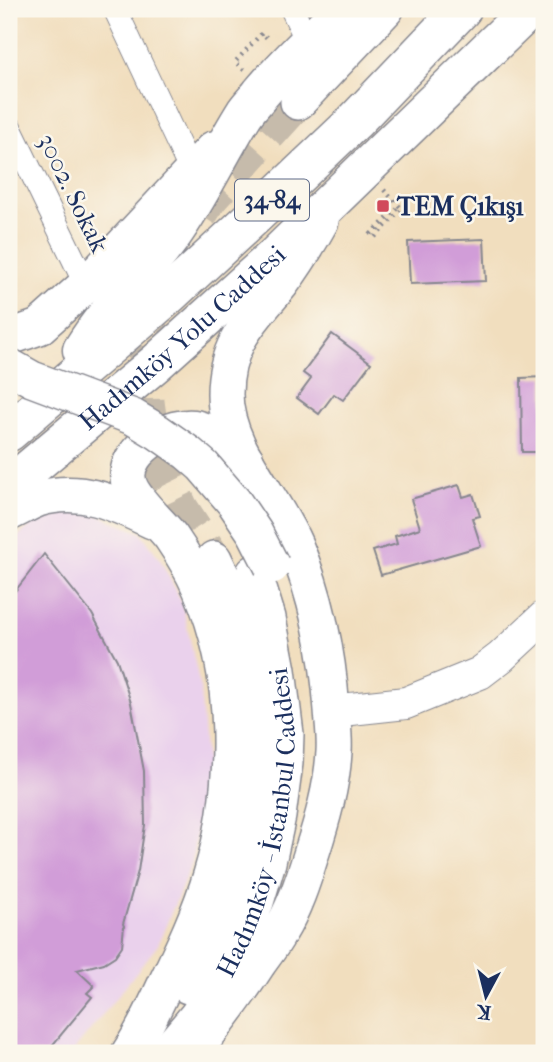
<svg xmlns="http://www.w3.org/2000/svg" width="553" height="1062" viewBox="0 0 553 1062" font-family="'IM FELL French Canon',serif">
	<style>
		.built { fill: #ead1ec }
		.building { fill: #d19dd8 }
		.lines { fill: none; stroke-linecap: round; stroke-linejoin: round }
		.primary-tunnel { stroke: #c6bbab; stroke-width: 35; stroke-dasharray: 35 18; stroke-linecap: butt }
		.street-casing { stroke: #86868e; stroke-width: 25 }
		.secondary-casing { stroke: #86868e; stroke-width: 34 }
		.primary-casing { stroke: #86868e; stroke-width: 38 }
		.highway-casing { stroke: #86868e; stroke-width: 41 }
		.path { stroke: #86868e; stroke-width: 4.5; stroke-dasharray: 2 5; stroke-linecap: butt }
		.street { stroke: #fff; stroke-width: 23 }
		.secondary { stroke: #fff; stroke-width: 32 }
		.primary { stroke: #fff; stroke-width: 35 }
		.highway { stroke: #fff; stroke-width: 38 }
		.primary-bridge-casing { stroke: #86868e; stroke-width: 38; stroke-linecap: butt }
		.primary-bridge { stroke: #fff; stroke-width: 35 }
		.poi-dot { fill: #d1495b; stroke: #fbf7ec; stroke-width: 2.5 }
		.labels { text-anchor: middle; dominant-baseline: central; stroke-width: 5; stroke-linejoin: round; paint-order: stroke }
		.shield { fill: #fbf7ec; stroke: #5e6b89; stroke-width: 2 }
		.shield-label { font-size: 24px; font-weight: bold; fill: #1b2f5e }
		.street-label { font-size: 26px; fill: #1b2f5e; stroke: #fbf7ec }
		.poi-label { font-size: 26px; font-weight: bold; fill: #1b2f5e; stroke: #fbf7ec; text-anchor: start }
	</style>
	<rect width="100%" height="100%" fill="#fbf7ec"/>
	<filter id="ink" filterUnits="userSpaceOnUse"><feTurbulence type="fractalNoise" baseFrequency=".0143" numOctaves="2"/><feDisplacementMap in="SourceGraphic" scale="14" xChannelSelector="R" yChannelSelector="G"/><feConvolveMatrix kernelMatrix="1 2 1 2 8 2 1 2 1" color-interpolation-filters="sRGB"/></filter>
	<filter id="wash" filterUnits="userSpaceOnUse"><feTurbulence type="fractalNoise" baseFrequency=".00686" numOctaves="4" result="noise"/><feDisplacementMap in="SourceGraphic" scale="28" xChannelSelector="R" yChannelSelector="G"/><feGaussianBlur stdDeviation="1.57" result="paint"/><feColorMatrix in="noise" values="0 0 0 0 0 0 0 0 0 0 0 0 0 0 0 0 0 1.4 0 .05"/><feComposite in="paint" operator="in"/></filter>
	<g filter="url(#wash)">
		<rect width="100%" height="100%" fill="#f1debe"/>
		<path class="built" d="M47,512L94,513L141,533L160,559L182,603L200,686L206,763L192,862L158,945L72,1053H9V544Z"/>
		<g id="blocks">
			<path class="building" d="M484,239L486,281L410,284L408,242Z
				M332,334L371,363L343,400L334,394L319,414L297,398L311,379L303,373Z
				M544,377V452H522L521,378Z
				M459,485L463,497L473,494L480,516L472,518L481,546L381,575L373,551L397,544L395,536L420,528L411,499Z
				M44,554L92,614L117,660L131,703L144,771L145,825L138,871L123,924L124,926L122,946L115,956L104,963L77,970L94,986L87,993L92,997L46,1053H9V599Z"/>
		</g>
	</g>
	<g filter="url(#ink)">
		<use href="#blocks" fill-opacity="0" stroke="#86868e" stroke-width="2"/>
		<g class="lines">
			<path class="primary-tunnel" d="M200,215L210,199L298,102
				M158,295L146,332L147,402L154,452L181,508L214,559"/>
			<defs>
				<path id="street" d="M115,9L192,173
					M292,9L308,43
					M9,126L86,285"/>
				<path id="secondary" d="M332,711L406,703L480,673L501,657L544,617"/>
				<g id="primary">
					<path d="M298,102L386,9"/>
					<path d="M9,335L13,336L39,327L86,285L213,149"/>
					<path d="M9,513C18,509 28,503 38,499C81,486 115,503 152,521"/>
					<path d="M188,986C204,957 222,927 233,895C248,851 260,802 261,754C261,735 258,715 255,696C247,648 236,603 214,559"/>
					<path d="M129,1053C144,1031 155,1006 166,983C183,948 200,912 211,875C238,786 238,673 200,588C192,570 182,553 171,537C159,521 129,497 128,478C125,449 172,422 197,428C211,431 234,451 246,460"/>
					<path id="s1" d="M166,1053L197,1016L221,980L243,936L256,902L268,862L278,816L285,763L286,734L278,670L268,618L254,573"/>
					<path d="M193,1053C216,1024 238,995 258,964C265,954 273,944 279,933C294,909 303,881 311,855C322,821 332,787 334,752C335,738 333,724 332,710C328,654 317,597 295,545C274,496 225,448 225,394C225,342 252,320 281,284C296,264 309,243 321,221"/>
				</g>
				<g id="highway">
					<path d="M82,350C107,309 142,276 171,237C199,198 219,154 244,114C249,106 256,100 261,93C286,63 315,36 343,9"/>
					<path d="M9,432L170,294L275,197L354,122L462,9"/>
					<path id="s2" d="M9,486L156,363L276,255L530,9"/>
				</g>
			</defs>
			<use href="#street" class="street-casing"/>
			<use href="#secondary" class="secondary-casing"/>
			<use href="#primary" class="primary-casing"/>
			<use href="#highway" class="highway-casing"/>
			<path class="path" d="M244,70L235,62L262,33L269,40
				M384,190L402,209L375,237L371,234L397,209
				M91,1053L93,1052"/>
			<use href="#street" class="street"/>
			<use href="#secondary" class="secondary"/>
			<use href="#primary" class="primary"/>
			<use href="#highway" class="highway"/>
			<defs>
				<path id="primary-bridge" d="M9,366L32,379L133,417L158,432L188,453L203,466L234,502L255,533L272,566"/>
			</defs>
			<use href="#primary-bridge" class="primary-bridge-casing"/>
			<use href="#primary-bridge" class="primary-bridge"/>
		</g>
	</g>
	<rect class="poi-dot" x="376" y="199" width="14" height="14" rx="3.5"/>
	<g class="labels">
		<rect class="shield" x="235" y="179.5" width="74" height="41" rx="5"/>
		<g class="shield-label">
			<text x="272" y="200">34-84</text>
		</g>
		<g class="street-label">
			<text transform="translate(73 193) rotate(64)">3002. Sokak</text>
			<text stroke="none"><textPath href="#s2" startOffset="228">Hadımköy Yolu Caddesi</textPath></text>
			<text stroke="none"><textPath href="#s1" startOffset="256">Hadımköy - İstanbul Caddesi</textPath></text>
		</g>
		<g class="poi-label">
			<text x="397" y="206">TEM Çıkışı</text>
		</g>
	</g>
	<rect width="553" height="1062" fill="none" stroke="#fbf7ec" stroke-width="35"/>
	<g transform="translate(486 996) rotate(187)" stroke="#fbf7ec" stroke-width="5" paint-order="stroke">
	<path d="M0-5L12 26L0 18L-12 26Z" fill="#1b2f5e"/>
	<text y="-10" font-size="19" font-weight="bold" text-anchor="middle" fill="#1b2f5e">K</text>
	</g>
</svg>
